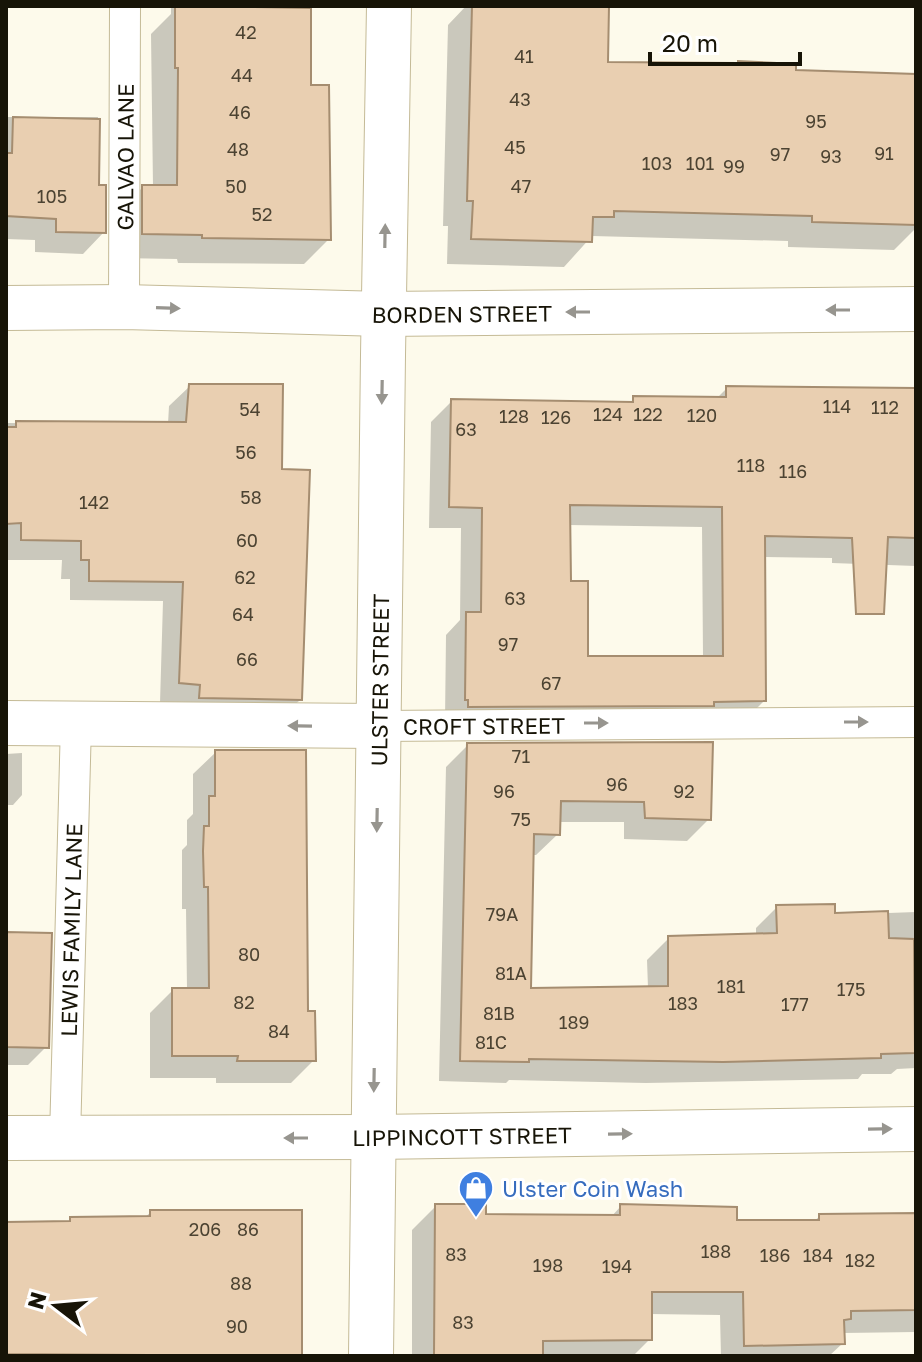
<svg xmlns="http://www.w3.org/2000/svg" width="922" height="1362" viewBox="0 0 922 1362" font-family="'Golos Text',sans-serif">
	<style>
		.shadow { fill: #0003; fill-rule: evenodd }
		.building { fill: #e9cfb1; stroke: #a58d70; stroke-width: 2; fill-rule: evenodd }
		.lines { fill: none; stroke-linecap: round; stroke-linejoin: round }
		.lane-casing { stroke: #c4ba96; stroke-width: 32 }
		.street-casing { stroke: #c4ba96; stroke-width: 46 }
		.lane { stroke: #fff; stroke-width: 30 }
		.street { stroke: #fff; stroke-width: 44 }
		.oneway { fill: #97958f }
		.labels { text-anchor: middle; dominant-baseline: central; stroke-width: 6; stroke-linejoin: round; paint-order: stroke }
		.number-label { font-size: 18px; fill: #4c4332 }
		.street-label { font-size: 22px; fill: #171407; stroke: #fff }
		.shop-label { font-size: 22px; fill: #366cbe; stroke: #fff; text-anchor: start }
	</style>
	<rect width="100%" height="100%" fill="#fdfaeb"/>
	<path class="shadow" d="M171,6H311L309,87L329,239L304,264L178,263L177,259L118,258V212L143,187H153L151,34L171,14Z
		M466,6H607L606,64L916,76V228L894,250L788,247V241L592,236L564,267L447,264L448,226H443L448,25Z
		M6,117H98L97,187L104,232L83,254L35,252V240L6,239Z
		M190,386L280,471L300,700L279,720L160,703L163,601L70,600V579H61L62,560H6V423L168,424L169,406Z
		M727,388L916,390V566L832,563V558L764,557V701L743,722L445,720L446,635L460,620L461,528H429L431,422L452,401L629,404L634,398L716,399ZM568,525L702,527L703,658H586L569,583Z
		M468,745L709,819L687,841L624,839V822H558V834L536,855H532L529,990L648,988L647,960L669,938L756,936V928L777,907L833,915L916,912V1068L897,1069L891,1074H862L858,1079L646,1083L509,1080L506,1083L439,1081L446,767Z
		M216,752L306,1013L314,1060L291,1083H216V1078H150V1013L173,990H187L186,909H182V850L187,845V820L193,814V774Z
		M22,753V795L13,805H6V754Z
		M6,934L47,1046L28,1065H6Z
		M436,1206L484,1216L611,1217L621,1206L735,1222H813L820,1216L916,1214V1332L843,1333V1343L829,1356H721L720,1315L650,1314V1339L633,1356H412V1230Z
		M151,1212H300V1356H6V1224L66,1223L71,1219L144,1218Z"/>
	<path class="building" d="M196,6L311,8V85H329L331,240L202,238V235L142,234V185H177L178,68H175V7Z
		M472,6H609L608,62L738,63V61L796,64V70L916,74V225L812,222V216L614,211V217H593L592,242L471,239L473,201H467Z
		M13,117L100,119L99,185H106V233L56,232V219L6,216V153H12Z
		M189,384H283L282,469L310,470L302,700L199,698L200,685L179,683L183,582L89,581V560H81V541L21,540V523L6,524V427H16V421L186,422Z
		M726,386L916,388V538L888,537L884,614H856L852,538L765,536L766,701L714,702V706L468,707V700H465L466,612H481L482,508L449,507L451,399L633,402V396L726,397ZM570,505L722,507L723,656H588V581H571Z
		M713,742L711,820L645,818L644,802L561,801L560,835L534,834L531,988L668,986V936L777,933L776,905L835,904V913L888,911L889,938L914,939L915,1053L881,1054V1058L723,1062L529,1059V1062L460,1061L467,743Z
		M215,750H306L308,1011H315L316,1061H237L238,1056H172V988H209L208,887H204L203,851L204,826H209V796H215Z
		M6,932L52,933L49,1048L6,1047Z
		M435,1204H486V1214L620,1215V1204L737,1207V1220H819V1214L916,1213V1310L851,1311V1319L844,1320L845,1344L744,1346L743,1292H652V1340L543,1341V1356H434Z
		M150,1210H302V1356L6,1354V1222L70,1221V1217L150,1216Z"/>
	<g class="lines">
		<defs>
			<g id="lane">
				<path id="s1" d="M124,307L125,6"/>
				<path id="s2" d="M378,726L916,722"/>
				<path id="s3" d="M65,1138L76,723"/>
			</g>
			<g id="street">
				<path id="s4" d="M6,308L124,307L383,314L916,309"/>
				<path d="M6,723L378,726"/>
				<path id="s5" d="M6,1138L374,1137L916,1129"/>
				<path id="s6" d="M371,1356L383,355L389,6"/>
			</g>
		</defs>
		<use href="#lane" class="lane-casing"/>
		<use href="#street" class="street-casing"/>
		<use href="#lane" class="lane"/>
		<use href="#street" class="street"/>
	</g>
	<defs><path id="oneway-solid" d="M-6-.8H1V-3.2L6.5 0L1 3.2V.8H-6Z" transform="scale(2)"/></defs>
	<g class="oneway">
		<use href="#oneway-solid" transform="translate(385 236) rotate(-89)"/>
		<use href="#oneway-solid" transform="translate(168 308) rotate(2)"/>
		<use href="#oneway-solid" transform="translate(838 310) rotate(180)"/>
		<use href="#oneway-solid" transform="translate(578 312) rotate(180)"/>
		<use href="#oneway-solid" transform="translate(382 392) rotate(91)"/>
		<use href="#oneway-solid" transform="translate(856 722)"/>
		<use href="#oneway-solid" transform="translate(596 723)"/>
		<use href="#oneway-solid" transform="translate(300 726) rotate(-179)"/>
		<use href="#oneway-solid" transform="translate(377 820) rotate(91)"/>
		<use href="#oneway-solid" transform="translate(374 1080) rotate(91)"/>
		<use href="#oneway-solid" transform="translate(880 1129) rotate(-1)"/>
		<use href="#oneway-solid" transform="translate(620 1134) rotate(-1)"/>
		<use href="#oneway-solid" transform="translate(296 1138) rotate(180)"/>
	</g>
	<defs>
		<symbol id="shop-pin" viewBox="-11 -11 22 30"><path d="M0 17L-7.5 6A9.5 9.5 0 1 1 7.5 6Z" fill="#3f7fe0" stroke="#fff"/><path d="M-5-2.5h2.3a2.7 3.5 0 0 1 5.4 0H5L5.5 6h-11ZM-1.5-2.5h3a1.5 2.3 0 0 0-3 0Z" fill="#fff"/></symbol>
	</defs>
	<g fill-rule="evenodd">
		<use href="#shop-pin" x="456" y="1168" width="40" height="54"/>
	</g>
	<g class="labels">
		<g class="number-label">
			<text x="246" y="32">42</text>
			<text x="524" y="56">41</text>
			<text x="242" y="75">44</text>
			<text x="520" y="99">43</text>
			<text x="240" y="112">46</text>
			<text x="816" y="121">95</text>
			<text x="515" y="147">45</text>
			<text x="238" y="149">48</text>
			<text x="884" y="153">91</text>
			<text x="780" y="154">97</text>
			<text x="831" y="156">93</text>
			<text x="657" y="163">103</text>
			<text x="700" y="163">101</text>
			<text x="734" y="166">99</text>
			<text x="236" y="186">50</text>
			<text x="521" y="186">47</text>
			<text x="52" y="196">105</text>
			<text x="262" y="214">52</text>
			<text x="837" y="406">114</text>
			<text x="885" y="407">112</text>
			<text x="250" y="409">54</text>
			<text x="608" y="414">124</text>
			<text x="648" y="414">122</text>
			<text x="702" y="415">120</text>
			<text x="514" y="416">128</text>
			<text x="556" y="417">126</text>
			<text x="466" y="429">63</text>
			<text x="246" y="452">56</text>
			<text x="751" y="465">118</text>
			<text x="793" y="471">116</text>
			<text x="251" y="497">58</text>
			<text x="94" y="502">142</text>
			<text x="247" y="540">60</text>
			<text x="245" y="577">62</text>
			<text x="515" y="598">63</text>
			<text x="243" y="614">64</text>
			<text x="508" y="644">97</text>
			<text x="247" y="659">66</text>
			<text x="551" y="683">67</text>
			<text x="521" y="756">71</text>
			<text x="617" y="784">96</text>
			<text x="504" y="791">96</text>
			<text x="684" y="791">92</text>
			<text x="521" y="819">75</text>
			<text x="502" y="914">79A</text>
			<text x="249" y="954">80</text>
			<text x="511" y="973">81A</text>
			<text x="731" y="986">181</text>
			<text x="851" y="989">175</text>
			<text x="244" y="1002">82</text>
			<text x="683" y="1003">183</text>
			<text x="795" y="1004">177</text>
			<text x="499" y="1013">81B</text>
			<text x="574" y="1022">189</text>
			<text x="279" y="1031">84</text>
			<text x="491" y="1042">81C</text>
			<text x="205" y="1229">206</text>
			<text x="248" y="1229">86</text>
			<text x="716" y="1251">188</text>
			<text x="456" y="1254">83</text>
			<text x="775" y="1255">186</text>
			<text x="818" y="1255">184</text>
			<text x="860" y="1260">182</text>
			<text x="548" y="1265">198</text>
			<text x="617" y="1266">194</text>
			<text x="241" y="1283">88</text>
			<text x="463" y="1322">83</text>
			<text x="237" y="1326">90</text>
		</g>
		<g class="street-label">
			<text stroke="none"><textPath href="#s1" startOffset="150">GALVAO LANE</textPath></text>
			<text stroke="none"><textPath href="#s4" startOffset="456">BORDEN STREET</textPath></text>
			<text stroke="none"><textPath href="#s6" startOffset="676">ULSTER STREET</textPath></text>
			<text stroke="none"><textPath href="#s2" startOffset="106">CROFT STREET</textPath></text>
			<text stroke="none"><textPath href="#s3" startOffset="208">LEWIS FAMILY LANE</textPath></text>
			<text stroke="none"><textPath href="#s5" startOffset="456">LIPPINCOTT STREET</textPath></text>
		</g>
		<g class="shop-label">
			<text x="502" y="1188">Ulster Coin Wash</text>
		</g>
	</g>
	<rect width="922" height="1362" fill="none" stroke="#171407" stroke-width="16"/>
	<g transform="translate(56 1306) rotate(286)" stroke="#ffffff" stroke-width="6" paint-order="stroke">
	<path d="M0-6L14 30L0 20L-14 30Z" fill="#171407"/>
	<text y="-12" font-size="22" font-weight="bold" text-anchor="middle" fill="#171407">N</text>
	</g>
	<path d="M650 52v12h150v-12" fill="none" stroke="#171407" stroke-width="4"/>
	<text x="662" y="52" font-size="24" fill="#171407" stroke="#ffffff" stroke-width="6" paint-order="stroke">20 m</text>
</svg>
